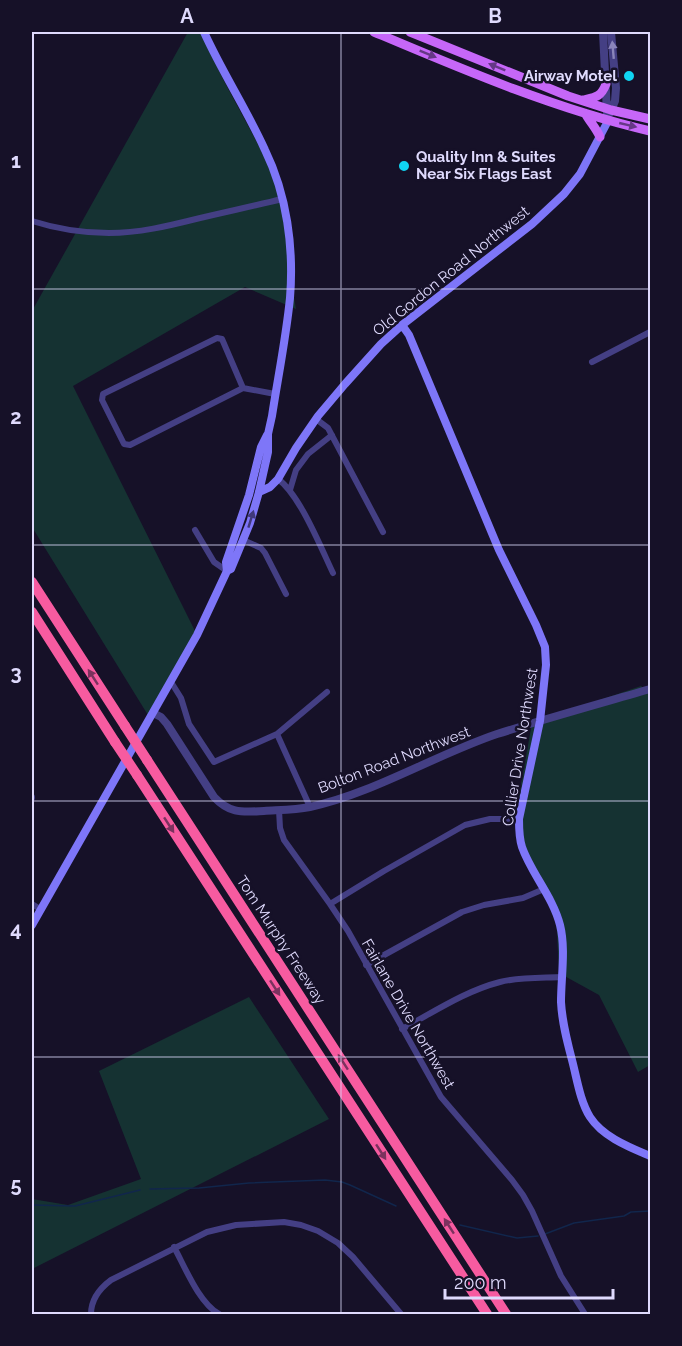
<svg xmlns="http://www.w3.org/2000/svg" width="682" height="1346" viewBox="0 0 682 1346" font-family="Raleway,sans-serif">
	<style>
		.green { fill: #153232 }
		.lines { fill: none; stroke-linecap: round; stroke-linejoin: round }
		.stream { stroke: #11264c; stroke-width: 1.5 }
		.minor { stroke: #443f84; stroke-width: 6 }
		.tertiary { stroke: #443f84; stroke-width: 8 }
		.secondary { stroke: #7e76f8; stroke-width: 8 }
		.primary { stroke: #c667f8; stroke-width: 9 }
		.motorway { stroke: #f75ba0; stroke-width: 10 }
		.motorway-bridge { stroke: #f75ba0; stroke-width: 10 }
		.oneway { fill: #8a85ba }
		.oneway2 { fill: #653886 }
		.oneway3 { fill: #40397b }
		.oneway4 { fill: #7b325e }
		.grid { fill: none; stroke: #dfdafd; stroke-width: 1.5; stroke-opacity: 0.55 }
		.poi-dot { fill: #10d5f3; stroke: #161128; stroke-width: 2 }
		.labels { text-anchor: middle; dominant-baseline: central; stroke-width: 5; stroke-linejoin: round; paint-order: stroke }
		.poi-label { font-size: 15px; font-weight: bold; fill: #dfdafd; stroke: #161128; text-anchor: end }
		.street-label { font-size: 15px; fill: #dfdafd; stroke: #161128 }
		.neatline { fill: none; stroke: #dfdafd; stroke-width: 2 }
		.grid-label { font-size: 20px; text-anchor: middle; font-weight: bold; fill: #dfdafd }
	</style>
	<rect width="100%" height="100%" fill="#161128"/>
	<path class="green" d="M188,32H200L225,83L267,161L287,218L291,280L296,309L245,287L73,386L197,635L151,720L32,527V311Z
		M641,686L650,694V1065L638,1072L599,995L559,973L556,914L537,878L514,822L532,723Z
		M249,997L329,1119L32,1269V1199L68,1205L141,1179L99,1071Z"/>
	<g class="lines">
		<path class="stream" d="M150,1189L199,1188L249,1183L325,1180L342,1182L350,1185L396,1206
			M32,1205L75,1206L140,1190
			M460,1225L517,1238L538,1236
			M545,1234L574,1223L624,1216L631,1212L650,1211"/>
		<path class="minor" d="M32,221C57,229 83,233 109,233C139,233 168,226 196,219C225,212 254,206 282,199
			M592,362L650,332
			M243,388L222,339L217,338L103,394L102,400L124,444L130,445L243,388L275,394
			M316,419L328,428L383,532
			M278,479C300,495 321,548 333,573
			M290,490L296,470L308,454L332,435
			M195,530L214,562L227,571
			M243,540L261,548L265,553L286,594
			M171,682L181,698L189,724L214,762L277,734L327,692
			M277,734L310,807
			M32,797V798
			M279,810L280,828L284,840L330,904L348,931L441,1097L512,1180L523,1195L532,1211L561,1276L585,1314
			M32,904L40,909
			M330,904L384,871L465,825L490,819H519
			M366,965L462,912L484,905L523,898L544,889
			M402,1029C434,1012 465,991 500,982C520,977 541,978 562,977
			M174,1247C185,1267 199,1303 219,1314
			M91,1314C91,1299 99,1289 111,1280L207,1232L236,1225L284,1222L301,1225L318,1231L338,1243L353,1257L401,1314"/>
		<path class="tertiary" d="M603,32L607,113
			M610,113L615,101L616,88L611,32
			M153,713L161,717L167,724L214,797C230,814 242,812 264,811C279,810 295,810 310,807C374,793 435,755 497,734C548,718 599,704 650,689"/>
		<path class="secondary" d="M402,325L409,335L499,550L536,625L545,647L546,665L540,721L519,819C519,829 519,838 522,847C531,873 553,897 560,925C566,949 561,977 561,1002C562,1022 567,1041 572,1060C577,1079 580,1101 590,1117C603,1137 629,1147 650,1156
			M259,492L270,487L278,479L296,448L318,416L345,384L381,344L402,325L532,224L564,194L580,174L608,121
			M227,571L226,562L249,495L261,447L267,435
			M32,925L197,635L227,571L231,569L250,523L259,492L268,452V434L272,416C278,377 286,338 290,298C294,248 287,195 265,150C247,110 222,72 204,32"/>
		<path class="primary" d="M374,32C464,70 555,109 650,131
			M410,32L568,96L611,110L650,119
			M583,100C596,97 601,97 606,84
			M585,113C590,122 596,128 600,137"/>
		<path class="motorway" d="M32,582L125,726
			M32,612L115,742
			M147,760L506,1314
			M137,775L487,1314"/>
		<path class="motorway-bridge" d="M125,726L147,760
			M115,742L137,775"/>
	</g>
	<defs><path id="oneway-solid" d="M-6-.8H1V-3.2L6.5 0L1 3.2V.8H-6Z" transform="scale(1.5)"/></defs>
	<use class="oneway" href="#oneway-solid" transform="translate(613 50) rotate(-95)"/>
	<g class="oneway2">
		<use href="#oneway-solid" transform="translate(428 54) rotate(22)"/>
		<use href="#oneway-solid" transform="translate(497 67) rotate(-158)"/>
		<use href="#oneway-solid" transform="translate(628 125) rotate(13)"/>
	</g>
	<use class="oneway3" href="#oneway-solid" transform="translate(251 519) rotate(-73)"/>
	<g class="oneway4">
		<use href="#oneway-solid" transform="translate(93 677) rotate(-123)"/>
		<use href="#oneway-solid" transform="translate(169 825) rotate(57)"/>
		<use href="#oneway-solid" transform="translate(275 988) rotate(57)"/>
		<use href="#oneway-solid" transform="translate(343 1062) rotate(-123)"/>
		<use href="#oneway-solid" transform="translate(381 1152) rotate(57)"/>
		<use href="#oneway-solid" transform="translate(449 1226) rotate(-123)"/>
	</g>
	<path class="grid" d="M341,32V1314M32,289H650M32,545H650M32,801H650M32,1057H650"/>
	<g class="poi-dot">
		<circle cx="629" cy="76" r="6"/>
		<circle cx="404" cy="166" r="6"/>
	</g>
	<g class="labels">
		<g class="poi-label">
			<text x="617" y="76">Airway Motel</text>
			<text x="416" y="157" text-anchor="start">Quality Inn &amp; Suites<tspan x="416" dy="17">Near Six Flags East</tspan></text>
		</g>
		<g class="street-label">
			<text transform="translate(451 271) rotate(-39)">Old Gordon Road Northwest</text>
			<text transform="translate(520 747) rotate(-81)">Collier Drive Northwest</text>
			<text transform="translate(394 760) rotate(-21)">Bolton Road Northwest</text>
			<text transform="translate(281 940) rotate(57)">Tom Murphy Freeway</text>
			<text transform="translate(408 1014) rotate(60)">Fairlane Drive Northwest</text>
		</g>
	</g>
	<rect width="682" height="1346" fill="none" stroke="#161128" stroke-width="66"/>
	<path d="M445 1289v9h168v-9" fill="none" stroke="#dfdafd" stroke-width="3"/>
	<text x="454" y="1289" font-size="18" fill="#dfdafd" stroke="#161128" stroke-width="4.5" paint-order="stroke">200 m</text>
	<rect x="33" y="33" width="616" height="1280" class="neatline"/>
	<g class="grid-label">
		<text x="187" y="23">A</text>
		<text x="495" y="23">B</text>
		<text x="16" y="168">1</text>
		<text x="16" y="424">2</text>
		<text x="16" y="680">3</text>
		<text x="16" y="936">4</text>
		<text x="16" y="1192">5</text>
	</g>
</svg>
